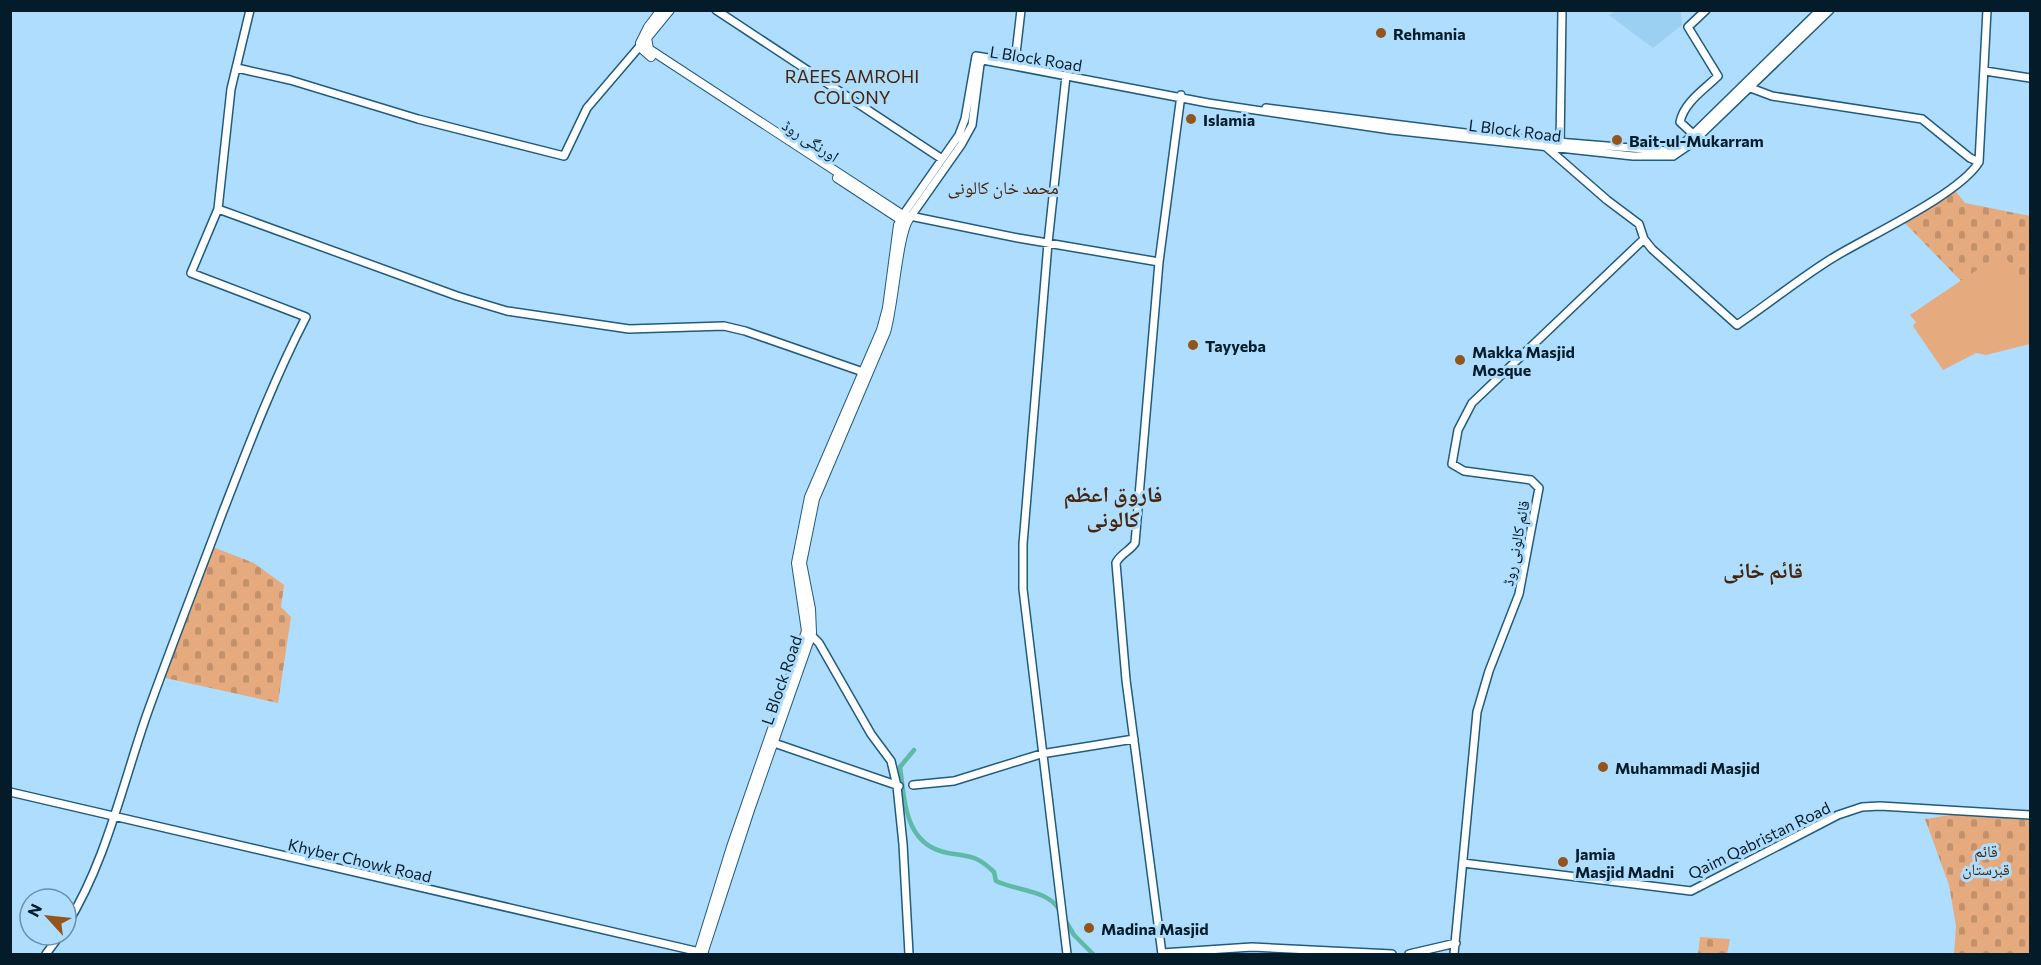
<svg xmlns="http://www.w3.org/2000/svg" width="2041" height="965" viewBox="0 0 2041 965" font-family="Commissioner,'Noto Naskh Arabic',sans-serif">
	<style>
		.built { fill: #9cd0f2 }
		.cemetery { fill: url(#cemetery-stones) }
		.pitch { fill: #e5aa7d }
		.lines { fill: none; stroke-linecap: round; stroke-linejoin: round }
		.canal { stroke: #5ebaa6; stroke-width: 4.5 }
		.secondary-casing { stroke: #215b7d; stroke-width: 10 }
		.primary-casing { stroke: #215b7d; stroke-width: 10 }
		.secondary { stroke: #fff; stroke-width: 7 }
		.primary { stroke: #fff; stroke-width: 8 }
		.poi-dot { fill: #93551b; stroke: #afddfd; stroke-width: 2 }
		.labels { text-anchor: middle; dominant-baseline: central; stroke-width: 6; stroke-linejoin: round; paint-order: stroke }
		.poi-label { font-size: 16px; font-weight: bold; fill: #041c2a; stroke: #afddfd; text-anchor: start }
		.street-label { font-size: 16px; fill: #041c2a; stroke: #afddfd }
		.park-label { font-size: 16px; fill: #4a2400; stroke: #afddfd }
		.neighbourhood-label { font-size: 18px; fill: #45260c; stroke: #afddfd }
		.district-label { font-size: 22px; font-weight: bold; fill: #45260c; stroke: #afddfd }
	</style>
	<defs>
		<pattern id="cemetery-stones" width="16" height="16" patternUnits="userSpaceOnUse" patternTransform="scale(1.5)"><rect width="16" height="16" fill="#e5aa7d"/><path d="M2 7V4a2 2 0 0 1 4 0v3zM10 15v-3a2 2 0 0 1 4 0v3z" fill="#c3926c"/></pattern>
	</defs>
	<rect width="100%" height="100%" fill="#afddfd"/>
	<path class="built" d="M1616,11H1681L1682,25L1653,48L1609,15Z"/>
	<path class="cemetery" d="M1953,188L1965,203L2030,216V289L2002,254L1961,281L1904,222Z
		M210,546L254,563L284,585L281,607L291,617L278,703L161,677Z
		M1963,813L2030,818V954H1954L1956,926L1949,885L1925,819Z
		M1700,937L1730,939L1727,954H1698Z"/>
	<path class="pitch" d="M2002,253L2030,289V344L1986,355L1976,353L1943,370L1913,326L1916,322L1910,315Z"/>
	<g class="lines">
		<path class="canal" d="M914,750L900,767C905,801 904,845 948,853C971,857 976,855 994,872L996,881C1016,891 1048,889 1060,911
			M1064,918L1074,935L1093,954"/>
		<defs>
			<path id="secondary" d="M716,10L942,159
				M1015,62L1021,10
				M237,68L290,80L418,119L564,156L587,108L640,46
				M1985,71L2030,78
				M1066,76L1048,243L1023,544V589L1067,954
				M1748,87L1772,96L1922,119L1970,158L1979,162
				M1266,108L1497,137L1668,151L1680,147L1820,10
				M1693,134L1680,122C1684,102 1705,89 1718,76L1688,27L1706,10
				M1560,147L1562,10
				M218,209L457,296L507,311L629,329L724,326L745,331L863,372
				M903,215L959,135L965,119L976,56L1019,63
				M910,216L1018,238L1159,262
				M909,219L961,145L972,125L980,64L983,60L1208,103L1391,130L1633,156H1673L1692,143L1830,10
				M1644,239L1652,249L1737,325C1768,304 1799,279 1831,259C1866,237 1959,195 1979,162L1987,10
				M808,632L819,643L871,734L891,761L897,786L903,844L909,954
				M774,743L899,786
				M913,785L954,781L1041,754L1134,739
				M10,792L704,953
				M1463,863L1691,891L1838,815L1862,807L1880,806L2030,815
				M66,926C106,862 122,786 147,714C171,647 197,581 222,514C248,447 273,381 306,317L191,273L218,209L231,89L250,10
				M1162,953L1252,947L1392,954
				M46,954L60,935
				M1162,954L1126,680L1116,563C1120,554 1130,551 1135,543L1159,262L1181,95
				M1409,954L1456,943
				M1454,954L1477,712L1489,671L1519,594L1539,488L1531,480L1464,471L1452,464L1458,430L1472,403L1644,239L1639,224L1607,200L1545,146"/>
			<path id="primary" d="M670,10L647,38L649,49L909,219C898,235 894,306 886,332L815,499L802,563L811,609L812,633L750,810L703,954
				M651,57L642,49L640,43L648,27L661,10
				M837,178L904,222
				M698,954L731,847L806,631L796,563L809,497L881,330L887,308L898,225L903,215"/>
		</defs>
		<use href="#secondary" class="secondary-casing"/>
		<use href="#primary" class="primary-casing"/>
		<use href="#secondary" class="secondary"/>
		<use href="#primary" class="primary"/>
	</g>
	<g class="poi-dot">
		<circle cx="1381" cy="33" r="6"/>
		<circle cx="1191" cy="119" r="6"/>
		<circle cx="1617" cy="140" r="6"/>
		<circle cx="1193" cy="345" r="6"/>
		<circle cx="1460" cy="360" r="6"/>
		<circle cx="1603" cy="767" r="6"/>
		<circle cx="1563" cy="862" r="6"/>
		<circle cx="1089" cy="928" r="6"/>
	</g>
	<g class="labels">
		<g class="poi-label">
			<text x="1393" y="33">Rehmania</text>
			<text x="1203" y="119">Islamia</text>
			<text x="1629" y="140">Bait-ul-Mukarram</text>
			<text x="1205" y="345">Tayyeba</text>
			<text x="1472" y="351">Makka Masjid<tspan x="1472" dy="18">Mosque</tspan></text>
			<text x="1615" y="767">Muhammadi Masjid</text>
			<text x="1575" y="853">Jamia<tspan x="1575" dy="18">Masjid Madni</tspan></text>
			<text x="1101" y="928">Madina Masjid</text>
		</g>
		<g class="street-label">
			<text transform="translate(1036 58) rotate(9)">L Block Road</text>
			<text transform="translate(1515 130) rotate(7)">L Block Road</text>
			<text transform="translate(811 140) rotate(33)">اورنگی روڈ</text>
			<text transform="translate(1515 543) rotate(-79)">قائم کالونی روڈ</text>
			<text transform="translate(781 680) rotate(-71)">L Block Road</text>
			<text transform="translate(1759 840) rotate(-26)">Qaim Qabristan Road</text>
			<text transform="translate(360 860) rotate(13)">Khyber Chowk Road</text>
		</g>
		<g class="park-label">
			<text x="1986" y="850">قائم<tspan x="1986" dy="18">قبرستان</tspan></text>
		</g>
		<g class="neighbourhood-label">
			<text x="852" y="76">RAEES AMROHI<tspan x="852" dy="21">COLONY</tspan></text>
			<text x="1003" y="187">محمد خان کالونی</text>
		</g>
		<g class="district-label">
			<text x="1113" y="493">فاروق اعظم<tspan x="1113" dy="25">کالونی</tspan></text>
			<text x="1763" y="569">قائم خانى</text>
		</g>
	</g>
	<rect width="2041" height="965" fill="none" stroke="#041c2a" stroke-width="24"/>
	<g transform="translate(48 917) rotate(297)"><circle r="28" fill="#afddfd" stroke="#6b90a9" stroke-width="1.5"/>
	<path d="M0-4.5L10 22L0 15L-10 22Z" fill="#93551b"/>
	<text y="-9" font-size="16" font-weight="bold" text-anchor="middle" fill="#041c2a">N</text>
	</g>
</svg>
